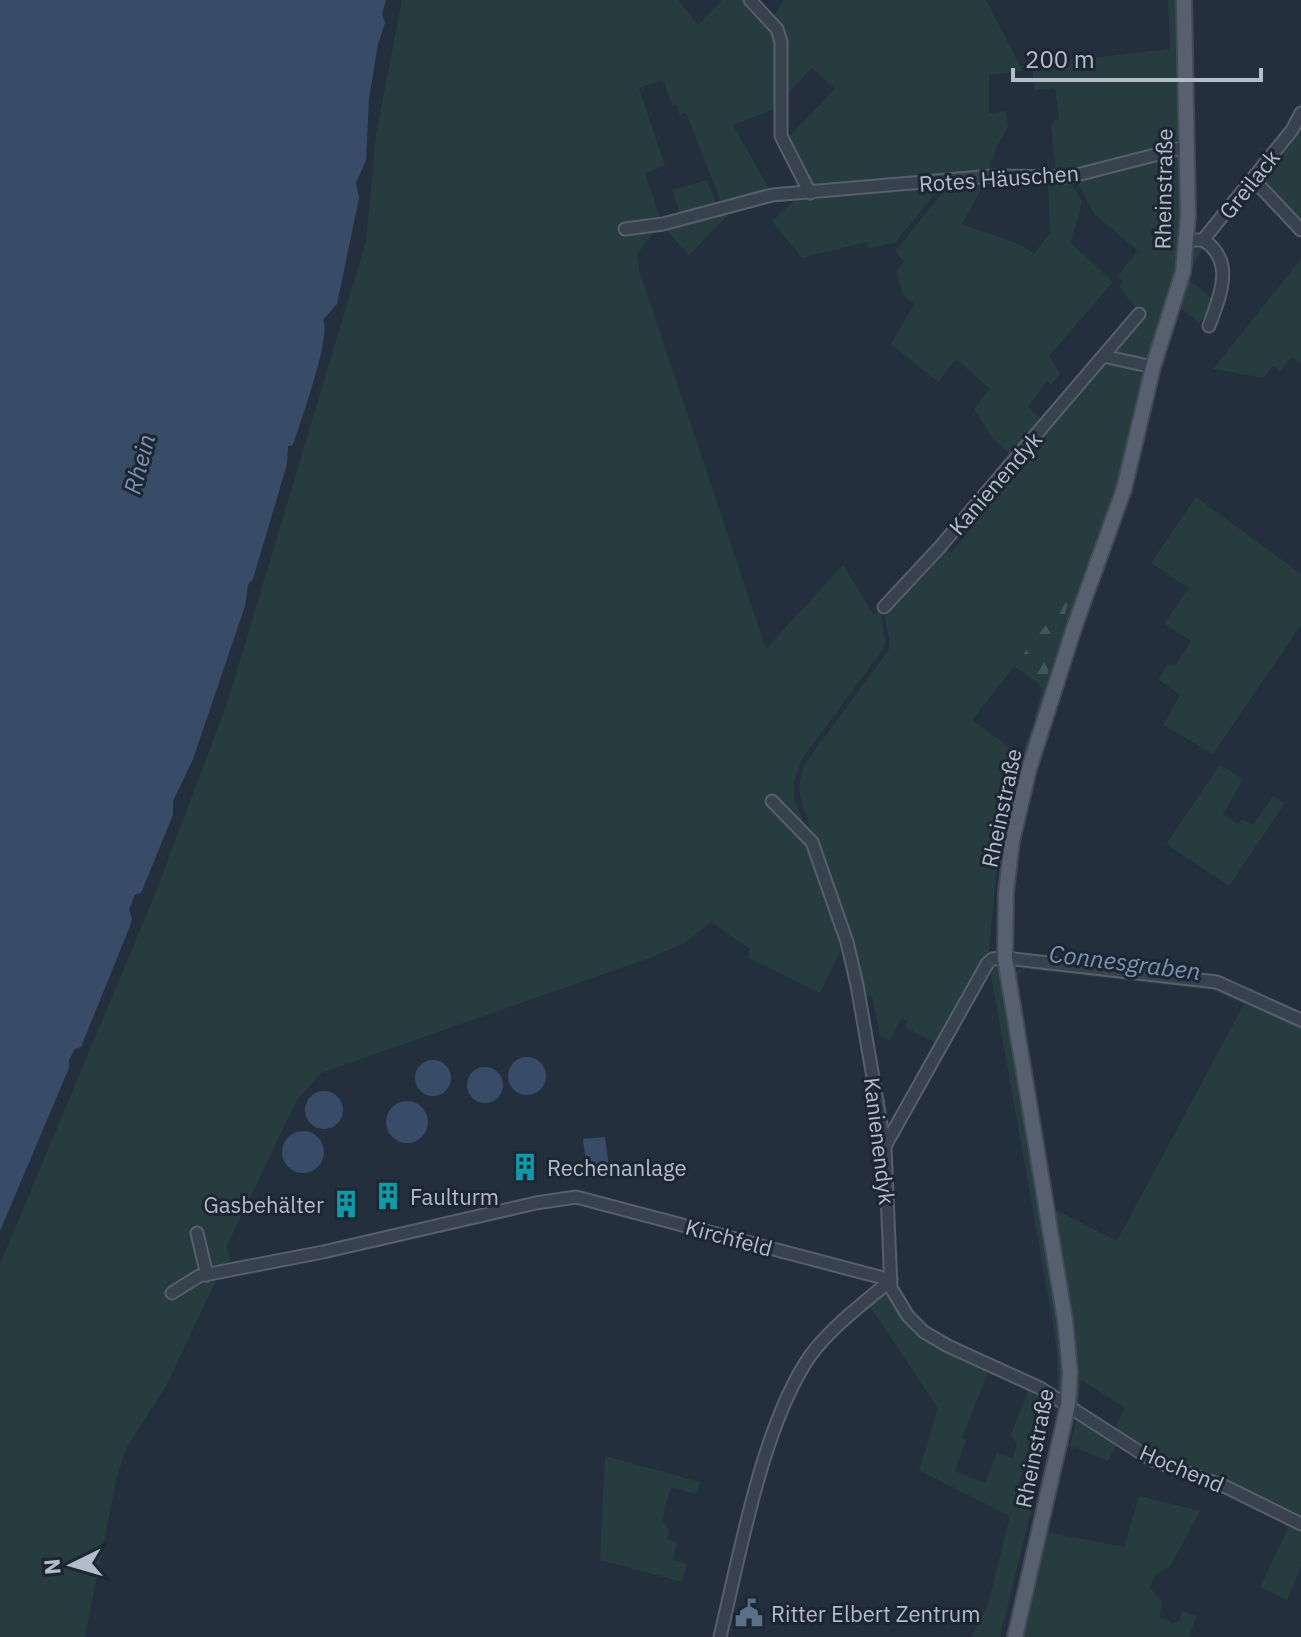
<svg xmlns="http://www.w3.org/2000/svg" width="1301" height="1637" viewBox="0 0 1301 1637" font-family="'IBM Plex Sans',sans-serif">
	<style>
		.green { fill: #263c3f; fill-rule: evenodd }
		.forest { fill: url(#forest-firs) }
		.water { fill: #394c67 }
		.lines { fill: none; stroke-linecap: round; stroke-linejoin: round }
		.stream { stroke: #394c67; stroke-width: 2 }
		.minor-casing { stroke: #565f6c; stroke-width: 15 }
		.major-casing { stroke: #414a57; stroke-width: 18 }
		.minor { stroke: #38414e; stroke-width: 11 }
		.major { stroke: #56606e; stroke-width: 14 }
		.labels { text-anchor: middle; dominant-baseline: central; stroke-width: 6; stroke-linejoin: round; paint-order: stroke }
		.street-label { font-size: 22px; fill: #b4bcc9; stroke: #1d2633 }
		.poi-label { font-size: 22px; fill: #b4bcc9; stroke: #1d2633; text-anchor: start }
		.water-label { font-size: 24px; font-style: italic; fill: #7c92b1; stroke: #1d2633 }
	</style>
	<defs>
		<pattern id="forest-firs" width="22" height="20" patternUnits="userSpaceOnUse" patternTransform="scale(2)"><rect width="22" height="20" fill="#263c3f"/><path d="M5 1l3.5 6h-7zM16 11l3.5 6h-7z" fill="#435659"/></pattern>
	</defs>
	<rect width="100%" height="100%" fill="#242f3e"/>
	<path class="green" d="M402,0H678L698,25L722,0H747L777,35V108L733,125L771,192L726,204L721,201L686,113L680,115L676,105L673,106L663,80L639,88L665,166L645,173L661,221L660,229L655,231L637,254L639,270L766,649L843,565L874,615L882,607C878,621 888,634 884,648L802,759L794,780V799L802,818L801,826L811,845L844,943L820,993L747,957L750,949L711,922L683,944L647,959L321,1073L297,1100L227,1245L230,1262L248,1258L250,1270L227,1275L223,1279L217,1278L166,1386L126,1449L117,1476L85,1637H0V1264L154,897L227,704L366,241L376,134Z
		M784,0H986L1020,66L1170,49L1168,0H1180L1178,105L1183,140L1174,147L1078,170L1056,173L1051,126L1055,120L1059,119L1055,88L1035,90L1032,70L989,75V113L1006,111L1008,128L996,147L993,160L990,161V174L811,188L786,140L835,89L812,68L783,99L784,41L772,19Z
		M1301,120V227L1257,180Z
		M1176,154L1183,158L1184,219L1179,268L1152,357L1145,361L1116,355L1113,347L1141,314L1119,287L1123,281L1117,276L1138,251L1095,215L1078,184L1080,178Z
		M707,180L718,207L681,217L672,190Z
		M1069,180L1082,201L1071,243L1113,282L1049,356L1060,374L1051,384L1047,381L1028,407L1044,421L1013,457L994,440L974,409L990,389L956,359L938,382L891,344L914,304L904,296L896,271L904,262L895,251L949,185L986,181L962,224C981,232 1021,241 1034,254L1050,233L1048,182Z
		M937,186L938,190L895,243L869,248L867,242L802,258L772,221L797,198Z
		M732,211L689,255L664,228Z
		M1196,247H1203L1187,278L1215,301L1208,315L1199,323L1177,305L1190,253Z
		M1301,259V364L1292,357L1280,371L1273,366L1263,378L1213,369Z
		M1114,364L1136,368L1145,380L1122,478L1041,718H1034L1070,596L972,720L1022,757L1031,728L1036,734L1028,761L1022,758L998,855L989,950L938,1044L905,1027L908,1021L902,1018L890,1040L880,1035L872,996L863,997L812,838C806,805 791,796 806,762L888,651C893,636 882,623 886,608L943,546L950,553L969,532L961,525L1091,373L1104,365Z
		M1196,497L1301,574V625L1213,754L1163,725L1180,695L1158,679L1169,663L1175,666L1191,641L1164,624L1189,588L1151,563Z
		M1220,765L1243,779L1223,814L1238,824L1242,819L1253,825L1273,796L1285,803L1229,886L1166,844Z
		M989,964H999L1062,1316L1067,1358L1063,1392L1058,1391L1057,1353L1052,1318Z
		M1027,965L1214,986L1301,1026V1516L1153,1455L1114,1430L1125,1408L1081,1380L1078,1406L1073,1401L1013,979L1016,972ZM1025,969L1212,990L1244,1004L1117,1241L1054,1209L1016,980L1020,972Z
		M887,1289L902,1321L922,1336L989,1370L962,1438L966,1440L955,1471L985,1483L997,1453L1012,1458L1017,1445L1011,1435L1029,1388L1050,1398L1026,1456L1015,1497L1033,1503L1000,1637H971L987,1608L1010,1516L919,1470L938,1408L869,1305Z
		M1077,1416L1118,1443L1108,1461L1070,1446Z
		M605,1456L700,1482L696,1494L671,1487L662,1519L669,1530L667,1539L677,1542L673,1560L687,1564L682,1582L600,1560Z
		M1139,1496L1200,1511L1170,1566L1154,1576L1150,1588L1162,1601L1160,1617L1173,1623L1179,1621L1182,1611L1197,1616L1189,1637H1024L1047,1532L1124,1547Z
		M1291,1522L1301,1526V1566L1287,1600L1260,1587Z"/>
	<path class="forest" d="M1071,593L1043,690L1038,683L1014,666Z"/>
	<path class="water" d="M0,0H386L382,14L385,23L378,44L369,99L366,160L356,183L359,198L337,304L323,320C332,334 300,424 293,445L288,446L287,464L253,579L248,585L245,606L193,759L173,801V815L141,893L135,895L129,909L132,919L130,926L81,1047L75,1049L69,1060V1068L0,1231Z
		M508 1076a19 19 0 1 1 38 0a19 19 0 1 1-38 0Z
		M415 1078a18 18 0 1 1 36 0a18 18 0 1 1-36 0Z
		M467 1085a18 18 0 1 1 36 0a18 18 0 1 1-36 0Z
		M305 1110a19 19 0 1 1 38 0a19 19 0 1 1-38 0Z
		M386 1122a21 21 0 1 1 42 0a21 21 0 1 1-42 0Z
		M282 1152a21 21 0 1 1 42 0a21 21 0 1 1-42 0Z
		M605,1137L610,1176L588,1179L583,1139Z"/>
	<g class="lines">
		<path class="stream" d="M1033,967L1214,988L1301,1028"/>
		<defs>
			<path id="minor" d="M750,0L777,29L781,42V136L810,193
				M1253,179L1301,230
				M625,229L663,224L772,195L993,176L1069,177L1186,147
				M1187,240H1203L1292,130L1301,113
				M1203,240C1236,260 1220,296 1209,326
				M1103,356L1153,367
				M884,607L939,548L1139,314
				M772,801L812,842L847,942L857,985L885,1147L891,1288L908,1316L924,1332L948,1346L1040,1388L1152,1460L1224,1486L1301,1524
				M885,1146L987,964L992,959L1005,958L1217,982L1301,1020
				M197,1233L207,1275
				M172,1293L199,1276L323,1252L536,1203L576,1197L891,1280
				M720,1637C740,1554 762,1426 810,1356C831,1327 864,1303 891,1280"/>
			<path id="major" d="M1015,1637L1068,1405L1070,1372L1065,1320L1005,958L1006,893L1012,841L1029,769L1075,625L1124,489L1153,367L1183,272L1188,216L1184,0"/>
		</defs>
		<use href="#minor" class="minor-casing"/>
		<use href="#major" class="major-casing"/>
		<use href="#minor" class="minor"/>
		<use href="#major" class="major"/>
	</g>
	<defs>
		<symbol id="building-bare" viewBox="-9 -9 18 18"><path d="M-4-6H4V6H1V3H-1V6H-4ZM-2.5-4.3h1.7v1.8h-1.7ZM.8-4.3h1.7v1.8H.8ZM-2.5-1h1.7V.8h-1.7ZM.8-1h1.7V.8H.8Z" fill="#0f9aa8" stroke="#1d2633" stroke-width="2.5" paint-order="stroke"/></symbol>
		<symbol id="civic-bare" viewBox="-9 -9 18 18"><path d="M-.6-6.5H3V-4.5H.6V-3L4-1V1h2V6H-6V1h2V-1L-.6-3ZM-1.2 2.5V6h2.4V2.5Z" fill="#5c6f8a" stroke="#1d2633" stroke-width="2.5" paint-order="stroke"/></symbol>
	</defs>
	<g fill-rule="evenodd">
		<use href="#building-bare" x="505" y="1147" width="40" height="40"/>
		<use href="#building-bare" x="368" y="1176" width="40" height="40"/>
		<use href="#building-bare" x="326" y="1184" width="40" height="40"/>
		<use href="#civic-bare" x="729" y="1593" width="40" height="40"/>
	</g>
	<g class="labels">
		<g class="street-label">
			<text transform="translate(999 178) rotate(-4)">Rotes Häuschen</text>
			<text transform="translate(1249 184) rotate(-51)">Greilack</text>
			<text transform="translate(1163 189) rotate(-89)">Rheinstraße</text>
			<text transform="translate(995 483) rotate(-49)">Kanienendyk</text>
			<text transform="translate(1001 808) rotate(-78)">Rheinstraße</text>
			<text transform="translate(880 1141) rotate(83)">Kanienendyk</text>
			<text transform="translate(729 1237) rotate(15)">Kirchfeld</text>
			<text transform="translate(1034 1448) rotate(-79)">Rheinstraße</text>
			<text transform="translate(1182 1468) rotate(23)">Hochend</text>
		</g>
		<g class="poi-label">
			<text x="547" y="1167">Rechenanlage</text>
			<text x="410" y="1196">Faulturm</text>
			<text x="324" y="1204" text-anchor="end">Gasbehälter</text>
			<text x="771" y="1613">Ritter Elbert Zentrum</text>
		</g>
		<g class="water-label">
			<text transform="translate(139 464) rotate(-75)">Rhein</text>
			<text transform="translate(1125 962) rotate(7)">Connesgraben</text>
		</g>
	</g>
	<g transform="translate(72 1565) rotate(265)" stroke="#1d2633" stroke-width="6" paint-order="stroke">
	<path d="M0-6L14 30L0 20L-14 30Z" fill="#b4bcc9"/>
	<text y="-12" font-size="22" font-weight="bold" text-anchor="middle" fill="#b4bcc9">N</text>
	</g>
	<path d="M1013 68v12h248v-12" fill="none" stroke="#b4bcc9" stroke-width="4"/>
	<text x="1025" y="68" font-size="24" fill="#b4bcc9" stroke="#1d2633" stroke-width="6" paint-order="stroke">200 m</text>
</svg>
